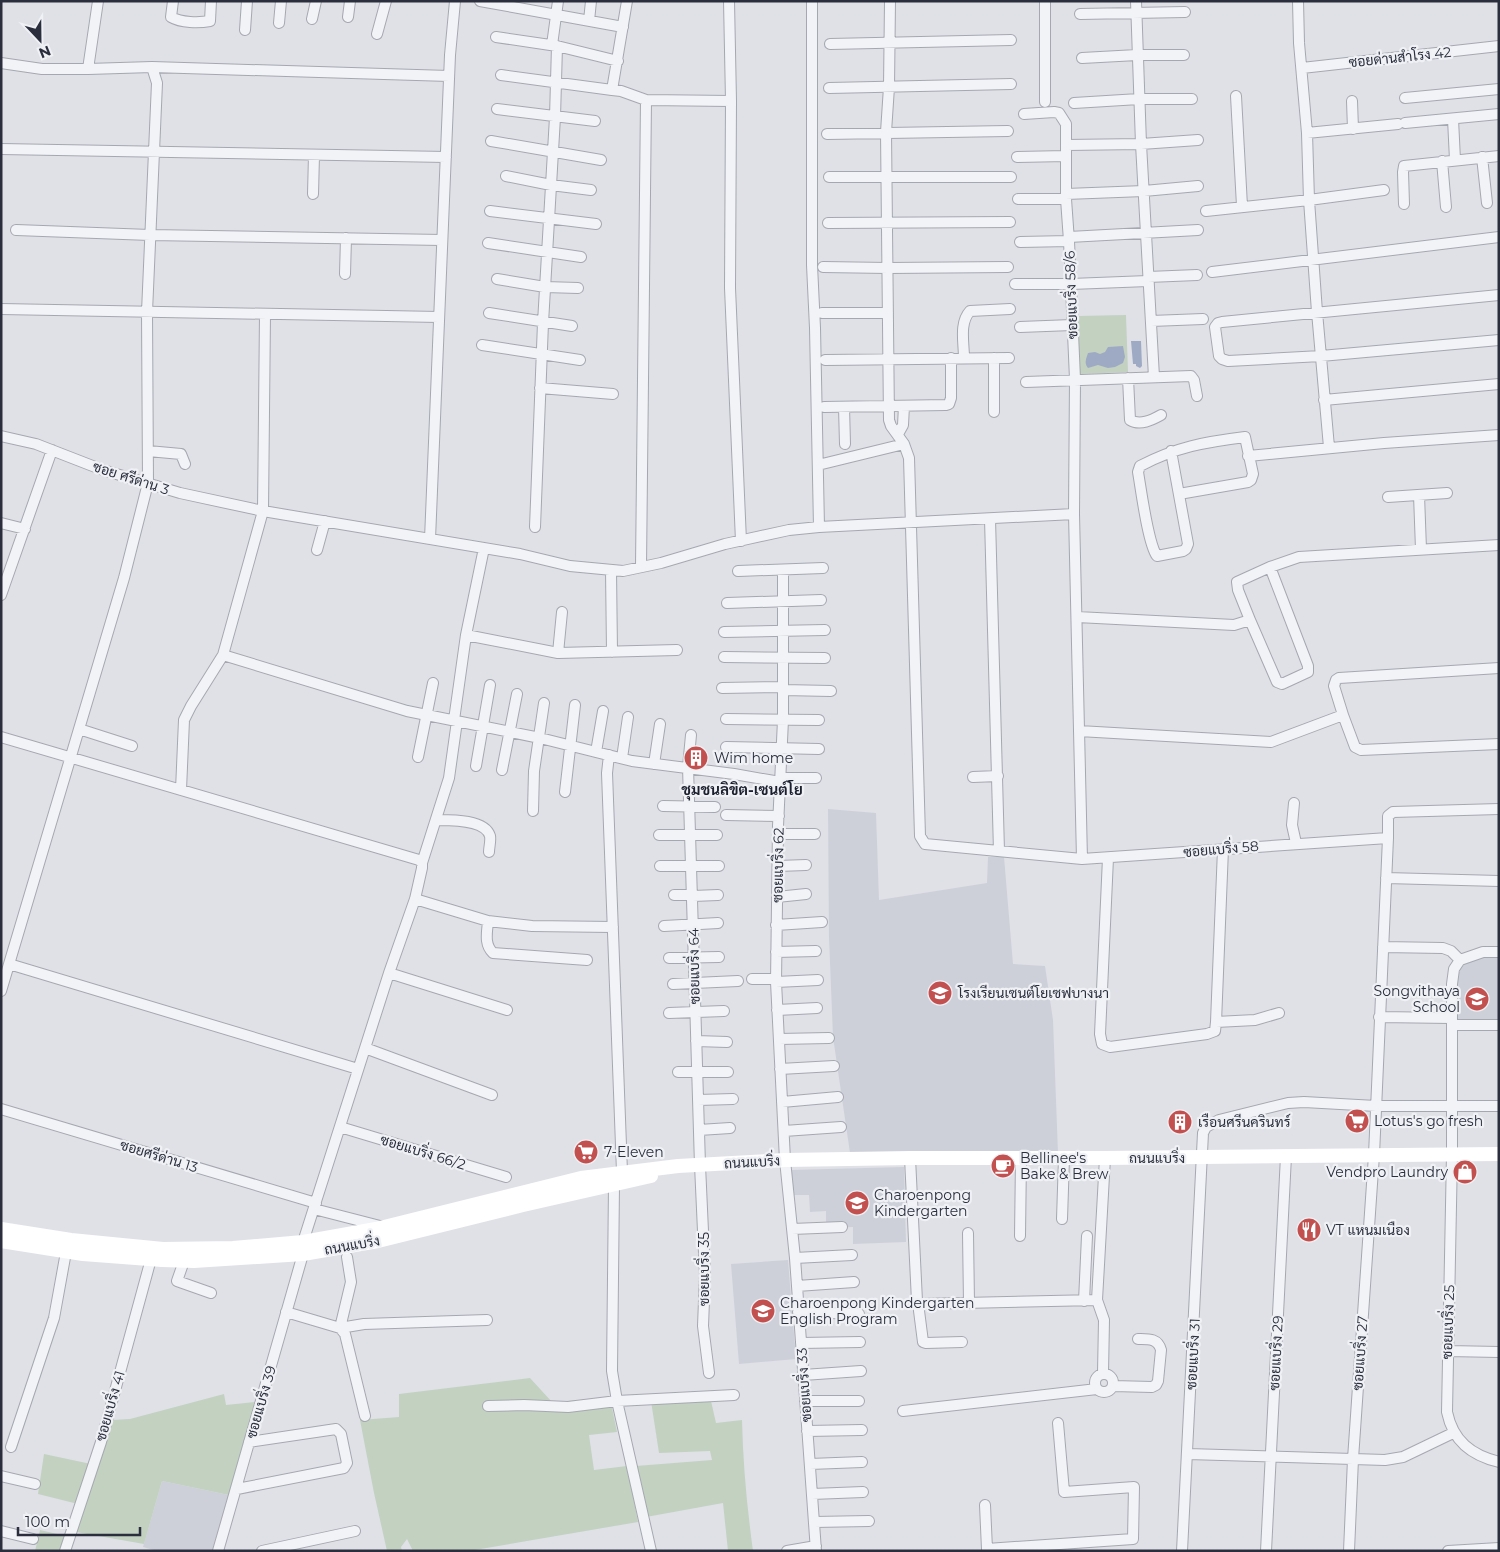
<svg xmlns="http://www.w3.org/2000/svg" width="1500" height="1552" viewBox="0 0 1500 1552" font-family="Montserrat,Sarabun,sans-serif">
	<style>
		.built { fill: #ced0d9 }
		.green { fill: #c3d1c1 }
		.water { fill: #9eaac4 }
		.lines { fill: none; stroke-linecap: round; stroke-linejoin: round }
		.minor-casing { stroke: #a6a8b1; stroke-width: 12 }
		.minor { stroke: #f2f3f6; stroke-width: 10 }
		.secondary { stroke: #fff; stroke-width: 14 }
		.labels { text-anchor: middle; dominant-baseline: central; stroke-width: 4.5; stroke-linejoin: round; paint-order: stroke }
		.street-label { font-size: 14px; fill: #2a2e3d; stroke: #eff1f5 }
		.poi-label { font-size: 14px; fill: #2a2e3d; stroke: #eff1f5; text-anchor: start }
		.neighbourhood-label { font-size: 15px; font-weight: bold; fill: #1c1f2e; stroke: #eff1f5 }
	</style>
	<rect width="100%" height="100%" fill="#e0e1e7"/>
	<path class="built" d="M828,809L876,813L879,900L987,883L988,857H1004L1013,964L1045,966L1053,1020L1058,1153H850L833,1037L829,937Z
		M1499,954V1023H1454L1456,975L1459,967L1474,957Z
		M904,1167L906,1242L853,1244V1227L826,1228V1211L810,1212L809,1195H791L790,1170Z
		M788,1260L796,1359L739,1364L731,1264Z
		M162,1481L229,1495L212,1551H157L143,1547Z"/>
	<path class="green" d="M1126,315L1128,372L1079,374L1077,316Z
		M530,1378L552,1402L610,1398L617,1432L589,1435L594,1470L627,1466L638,1522L469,1551H413L407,1539L401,1547L402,1551H387L374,1493L360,1420L399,1417V1394Z
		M224,1394L226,1405L255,1402L249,1431L229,1495L162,1481L144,1544L76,1532L111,1420L130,1419Z
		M651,1401H711L716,1423L742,1420C743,1464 747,1507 753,1551H728L723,1503L646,1517L636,1466L712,1460L710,1451L659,1453Z
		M44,1454L91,1464L78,1504L38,1494Z
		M40,1530L66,1536L62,1551H35Z"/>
	<path class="water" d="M1131,341H1141L1142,366L1140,368L1136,366V364H1133Z
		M1123,346L1125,357L1123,363L1115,367L1108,368L1098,365L1088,368C1084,363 1086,359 1088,353L1095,352L1100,354L1105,352L1108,347Z"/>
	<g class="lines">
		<defs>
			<path id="minor" d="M173,1L171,17C181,23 199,23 210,21L211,1
				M480,1L623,27
				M627,1L612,90L621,91L646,100L731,101
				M729,1L731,101L730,288L741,541
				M812,1V265L815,328L819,527
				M890,1L889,87L886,132L889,420L891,426L904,444L909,458L920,836L925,844L1082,859
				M1045,1V102
				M1136,1L1141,144L1154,377
				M1298,1L1299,43L1307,133L1309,200L1317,312L1329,447
				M1080,14L1185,12
				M348,17L350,1
				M312,19L316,1
				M589,21L591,1
				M279,23L281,1
				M245,30L247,1
				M377,34L386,1
				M496,37L557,46L618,61
				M830,44L1011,40
				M552,45L558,1
				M1082,58L1137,55H1184
				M1,63L42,69H88L152,67L449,76
				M1302,68L1499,46
				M88,69L98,1
				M501,75L612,90
				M829,88L1011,84
				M1236,96L1242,206
				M1405,98L1499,89
				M1352,101L1353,129
				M1074,103L1139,99H1192
				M497,109L595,121
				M1024,114L1054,112L1059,113L1066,124V199L1069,241L1075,379L1074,514L1082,859L1388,838L1374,1155L1353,1459L1349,1551
				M1453,119L1455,160
				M1405,123L1499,114
				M1307,133L1398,124
				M827,134L1008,131
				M491,141L601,160
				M1066,145L1141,144L1198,140
				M1,149L446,157
				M1017,157L1066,156
				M1482,157L1487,203
				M1442,161L1446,207
				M506,176L551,185L591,190
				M829,177H1011
				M313,194L314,155
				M1066,194L1144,191L1198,186
				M1018,199H1066
				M1404,204L1403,172L1404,166L1499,156
				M490,211L596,224
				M1206,211L1309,200L1384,190
				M828,223L1010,222
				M16,230L150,235L442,240
				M1069,237L1198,230
				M1020,242L1069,241
				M488,243L581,257
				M823,267L888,268L1008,267
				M1212,272L1499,237
				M345,274L346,238
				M1148,277L1197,275
				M497,279L545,287L578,288
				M1015,284H1071L1148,281
				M1499,295L1222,322L1218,323L1215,327L1219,356L1222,359L1228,361L1321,356L1499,340
				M1,309L439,317
				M489,313L572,326
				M822,313H888
				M1151,321L1203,319
				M1020,327L1072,325
				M482,345L580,360
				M964,358C964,343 959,323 970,311L1010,309
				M825,360L1009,358
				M1128,378L1130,420C1140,426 1152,420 1161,415
				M1026,382L1191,376L1194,380L1197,396
				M540,388L613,394
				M1324,400L1499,384
				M824,407L946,405L949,404L951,398V358
				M844,407L845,444
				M994,412V358
				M898,434L903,425L904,406
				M1,436L36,444L103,470L180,493L263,511L520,554L570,566L623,571L661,563L725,544L789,530L819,527L1074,514
				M148,451L181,454L185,464
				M1171,451L1188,544L1186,549L1183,551L1157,556C1148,544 1141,489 1138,472L1140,466C1176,447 1205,442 1245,437L1253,474L1251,480L1248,482L1179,494
				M1248,456L1384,443L1499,435
				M818,465L904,444
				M1419,495L1421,549
				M1388,497L1447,493
				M990,519L999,851
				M1,523L25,529
				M535,527L543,323L555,117L557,46
				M430,539L450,55L455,1
				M317,550L325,521
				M641,567L646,100
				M611,570L612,652
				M783,570V720L778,826L776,982L785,1160L795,1258L816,1551
				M738,571L823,568
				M1,595L52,450
				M727,603L821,600
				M1077,617L1234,625L1250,620L1238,590L1237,582L1270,567L1299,557L1499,545
				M1250,620L1277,682L1282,684L1308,672V666L1270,567
				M724,632L825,630
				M466,635L558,653L677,650
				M558,653L562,612
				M223,655L407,711L540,738L632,761L734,774L780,782
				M724,657L825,658
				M722,688L783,687
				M783,690L831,691
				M1343,715L1355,747L1361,750L1499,744
				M726,719L819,720
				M454,720L466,635L484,548
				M79,729L132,746
				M1079,731L1271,742L1343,715L1334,686L1336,680L1339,678L1499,668
				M691,735L688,767L700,1165L705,1275L703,1326L709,1373
				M1,737L419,860L422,863
				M726,747L819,749
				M596,752L603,711
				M609,755L607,773L622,1172
				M418,757L433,683
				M622,758L628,717
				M654,764L660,724
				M476,766L490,685
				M502,770L517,694
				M973,777L998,776
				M780,778H816
				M181,790L184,720L191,706L223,655L263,511L265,314
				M565,792L575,705
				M1294,803L1292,825L1296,843
				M663,806L715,807
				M533,811L534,771L544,703
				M726,815L779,816
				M436,820C450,820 485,819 490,836C491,841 489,847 489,852
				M778,834H815
				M659,835H717
				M1388,838V816L1393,812L1499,809
				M1108,858L1100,1034L1102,1044L1110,1047L1207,1034L1215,1031L1216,1022L1223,849
				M660,866H719
				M778,866L806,865
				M1386,878L1499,881
				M674,895H693
				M693,896L718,895
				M777,897L806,894
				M415,899L488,921L532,926L613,927
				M488,921C487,933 484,944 493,953L587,960
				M776,925L822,922
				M664,926L718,923
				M1383,947L1443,948L1451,951L1460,960L1483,952H1499
				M776,952L816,951
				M669,958L719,957
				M1460,960L1454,969L1452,984V1154L1447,1412C1453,1441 1471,1455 1499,1462
				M9,964L358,1069
				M389,973L507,1010
				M752,979H776
				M776,982L818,980
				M673,984L738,981
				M1,991L124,578L148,483L147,312L157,83L152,67
				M777,1010L817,1008
				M669,1013L724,1011
				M1379,1017L1451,1018
				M1216,1022L1255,1020L1279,1013
				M1452,1025H1499
				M779,1039L829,1038
				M696,1041L727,1042
				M365,1048L492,1095
				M780,1069L834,1066
				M678,1072H728
				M698,1100L733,1099
				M782,1102L838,1097
				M1,1109L316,1203
				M340,1127L506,1177
				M699,1130L730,1128
				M784,1131L841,1127
				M910,1158L917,1301L920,1304L1097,1300L1105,1158
				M614,1185L612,1371L617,1401L651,1551
				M314,1209L384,1227
				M1062,1219L1064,1158
				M792,1229L842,1227
				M968,1233L969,1303
				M1020,1236L1021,1158
				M303,1242L389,973L415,899L422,868V863L449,778L457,721
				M347,1257L351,1282L340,1328L364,1324L487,1320
				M795,1258L852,1255
				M184,1261L177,1281L211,1293
				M797,1286L854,1282
				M1097,1300L1104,1320L1103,1373
				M1084,1301L1087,1236
				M918,1303L923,1342L926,1343L962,1342
				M286,1312L340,1328L345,1334L365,1416
				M798,1312L859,1314
				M801,1343L860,1342
				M1448,1351L1499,1352
				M1095 1383a9 9 0 1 1 18 0a9 9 0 1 1-18 0Z
				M803,1375L861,1371
				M1113,1386L1152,1387L1156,1385L1158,1381L1161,1350C1158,1338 1148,1339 1138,1339
				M805,1401H859
				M488,1406L524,1405L568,1407L617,1401L734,1395
				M903,1411L1097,1389
				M807,1431L862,1430
				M11,1447L54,1318L66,1252
				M1188,1454L1353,1459L1385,1460L1403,1457L1453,1433
				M810,1464L862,1462
				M1,1476L35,1484
				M237,1489L344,1468L347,1463L341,1434L336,1429L249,1442
				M812,1494L863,1492
				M985,1505L987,1549L1133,1539L1134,1487L1064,1492L1058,1423
				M814,1522L869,1521
				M1,1531L33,1539
				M65,1551L101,1442L151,1259
				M218,1551L303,1254
				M262,1551L355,1531
				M787,1551L816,1546
				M1182,1551L1203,1133L1206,1127L1219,1120L1288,1103L1304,1102L1376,1106H1499
				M1266,1551L1286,1156
				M1448,1551L1499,1548"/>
		</defs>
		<use href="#minor" class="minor-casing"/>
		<use href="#minor" class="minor"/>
		<path class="secondary" d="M1,1229L71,1240L163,1249L233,1248L303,1242L376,1229L581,1178L678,1166L785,1160L910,1158H1105L1499,1154
			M1,1241L83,1254L162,1260L194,1261L303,1254L378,1241L523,1205L651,1176"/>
	</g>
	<defs>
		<symbol id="building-disc" viewBox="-11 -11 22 22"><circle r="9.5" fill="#c2504f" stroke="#eff1f5"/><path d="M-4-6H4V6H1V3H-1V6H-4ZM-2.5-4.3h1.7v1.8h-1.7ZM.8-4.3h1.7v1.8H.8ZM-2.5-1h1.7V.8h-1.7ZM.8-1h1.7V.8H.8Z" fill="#fff"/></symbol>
		<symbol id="school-disc" viewBox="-11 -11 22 22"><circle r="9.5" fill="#c2504f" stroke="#eff1f5"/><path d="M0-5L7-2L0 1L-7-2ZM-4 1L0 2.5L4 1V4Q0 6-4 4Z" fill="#fff"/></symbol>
		<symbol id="supermarket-disc" viewBox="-11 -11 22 22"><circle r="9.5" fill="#c2504f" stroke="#eff1f5"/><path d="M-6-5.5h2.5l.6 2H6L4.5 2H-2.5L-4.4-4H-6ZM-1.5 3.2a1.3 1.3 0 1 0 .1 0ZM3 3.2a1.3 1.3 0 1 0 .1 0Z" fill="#fff"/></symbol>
		<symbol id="cafe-disc" viewBox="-11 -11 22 22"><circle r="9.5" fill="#c2504f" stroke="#eff1f5"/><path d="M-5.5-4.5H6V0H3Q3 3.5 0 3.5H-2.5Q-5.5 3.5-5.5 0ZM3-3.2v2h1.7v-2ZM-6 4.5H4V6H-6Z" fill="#fff"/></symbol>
		<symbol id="shop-disc" viewBox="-11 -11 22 22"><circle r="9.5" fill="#c2504f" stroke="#eff1f5"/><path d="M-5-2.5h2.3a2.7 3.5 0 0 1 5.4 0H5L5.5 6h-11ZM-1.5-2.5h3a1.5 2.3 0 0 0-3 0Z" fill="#fff"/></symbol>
		<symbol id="restaurant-disc" viewBox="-11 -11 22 22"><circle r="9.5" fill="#c2504f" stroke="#eff1f5"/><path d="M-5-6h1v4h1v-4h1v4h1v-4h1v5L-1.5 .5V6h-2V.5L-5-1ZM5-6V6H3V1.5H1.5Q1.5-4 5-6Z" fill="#fff"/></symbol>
	</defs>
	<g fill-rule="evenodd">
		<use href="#building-disc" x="682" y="744" width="28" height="28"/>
		<use href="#school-disc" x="926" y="979" width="28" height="28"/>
		<use href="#school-disc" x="1463" y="985" width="28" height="28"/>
		<use href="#supermarket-disc" x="1343" y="1107" width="28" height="28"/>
		<use href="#building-disc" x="1166" y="1108" width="28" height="28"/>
		<use href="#supermarket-disc" x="572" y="1138" width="28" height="28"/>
		<use href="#cafe-disc" x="989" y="1152" width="28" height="28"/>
		<use href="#shop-disc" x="1451" y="1158" width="28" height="28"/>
		<use href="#school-disc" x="843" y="1189" width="28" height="28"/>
		<use href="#restaurant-disc" x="1295" y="1216" width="28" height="28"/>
		<use href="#school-disc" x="749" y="1297" width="28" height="28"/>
	</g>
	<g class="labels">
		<g class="street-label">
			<text transform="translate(1400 57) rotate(-6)">ซอยด่านสำโรง 42</text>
			<text transform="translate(1071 295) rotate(-92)">ซอยแบริ่ง 58/6</text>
			<text transform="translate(131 478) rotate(18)">ซอย ศรีด่าน 3</text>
			<text transform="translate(1221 849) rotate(-5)">ซอยแบริ่ง 58</text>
			<text transform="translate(778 865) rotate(-89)">ซอยแบริ่ง 62</text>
			<text transform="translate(694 966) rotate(-91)">ซอยแบริ่ง 64</text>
			<text transform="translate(423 1152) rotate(17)">ซอยแบริ่ง 66/2</text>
			<text transform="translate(159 1156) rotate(17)">ซอยศรีด่าน 13</text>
			<text x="1157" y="1158">ถนนแบริ่ง</text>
			<text transform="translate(752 1162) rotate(-3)">ถนนแบริ่ง</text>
			<text transform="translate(352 1245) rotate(-10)">ถนนแบริ่ง</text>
			<text transform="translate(704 1269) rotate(-90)">ซอยแบริ่ง 35</text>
			<text transform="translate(1448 1322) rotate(-88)">ซอยแบริ่ง 25</text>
			<text transform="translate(1276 1353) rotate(-87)">ซอยแบริ่ง 29</text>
			<text transform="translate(1360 1353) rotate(-86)">ซอยแบริ่ง 27</text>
			<text transform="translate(1193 1354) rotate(-87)">ซอยแบริ่ง 31</text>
			<text transform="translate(804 1385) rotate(-94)">ซอยแบริ่ง 33</text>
			<text transform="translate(261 1402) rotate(-74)">ซอยแบริ่ง 39</text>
			<text transform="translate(110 1406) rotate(-74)">ซอยแบริ่ง 41</text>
		</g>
		<g class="poi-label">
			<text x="714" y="758">Wim home</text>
			<text x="1460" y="991" text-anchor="end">Songvithaya<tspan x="1460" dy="16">School</tspan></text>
			<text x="958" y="993">โรงเรียนเซนต์โยเซฟบางนา</text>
			<text x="1374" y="1121">Lotus's go fresh</text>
			<text x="1198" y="1122">เรือนศรีนครินทร์</text>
			<text x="604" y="1152">7-Eleven</text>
			<text x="1020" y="1158">Bellinee's<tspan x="1020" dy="16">Bake &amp; Brew</tspan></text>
			<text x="1448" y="1172" text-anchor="end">Vendpro Laundry</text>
			<text x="874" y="1195">Charoenpong<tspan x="874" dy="16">Kindergarten</tspan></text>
			<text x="1326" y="1230">VT แหนมเนือง</text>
			<text x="780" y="1303">Charoenpong Kindergarten<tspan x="780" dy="16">English Program</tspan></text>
		</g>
		<g class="neighbourhood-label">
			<text x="742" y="789">ชุมชนลิขิต-เซนต์โย</text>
		</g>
	</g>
	<rect width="1500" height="1552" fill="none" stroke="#2a2e3d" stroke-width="5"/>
	<g transform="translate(40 40) rotate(158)" stroke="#eff1f5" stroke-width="4" paint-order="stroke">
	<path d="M0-4L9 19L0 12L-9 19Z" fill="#2a2e3d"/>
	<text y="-8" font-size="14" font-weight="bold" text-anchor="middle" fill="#2a2e3d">N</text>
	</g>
	<path d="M18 1527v8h122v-8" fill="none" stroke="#2a2e3d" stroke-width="2.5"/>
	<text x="25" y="1527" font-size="15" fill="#2a2e3d" stroke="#eff1f5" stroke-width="4" paint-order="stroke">100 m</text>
</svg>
